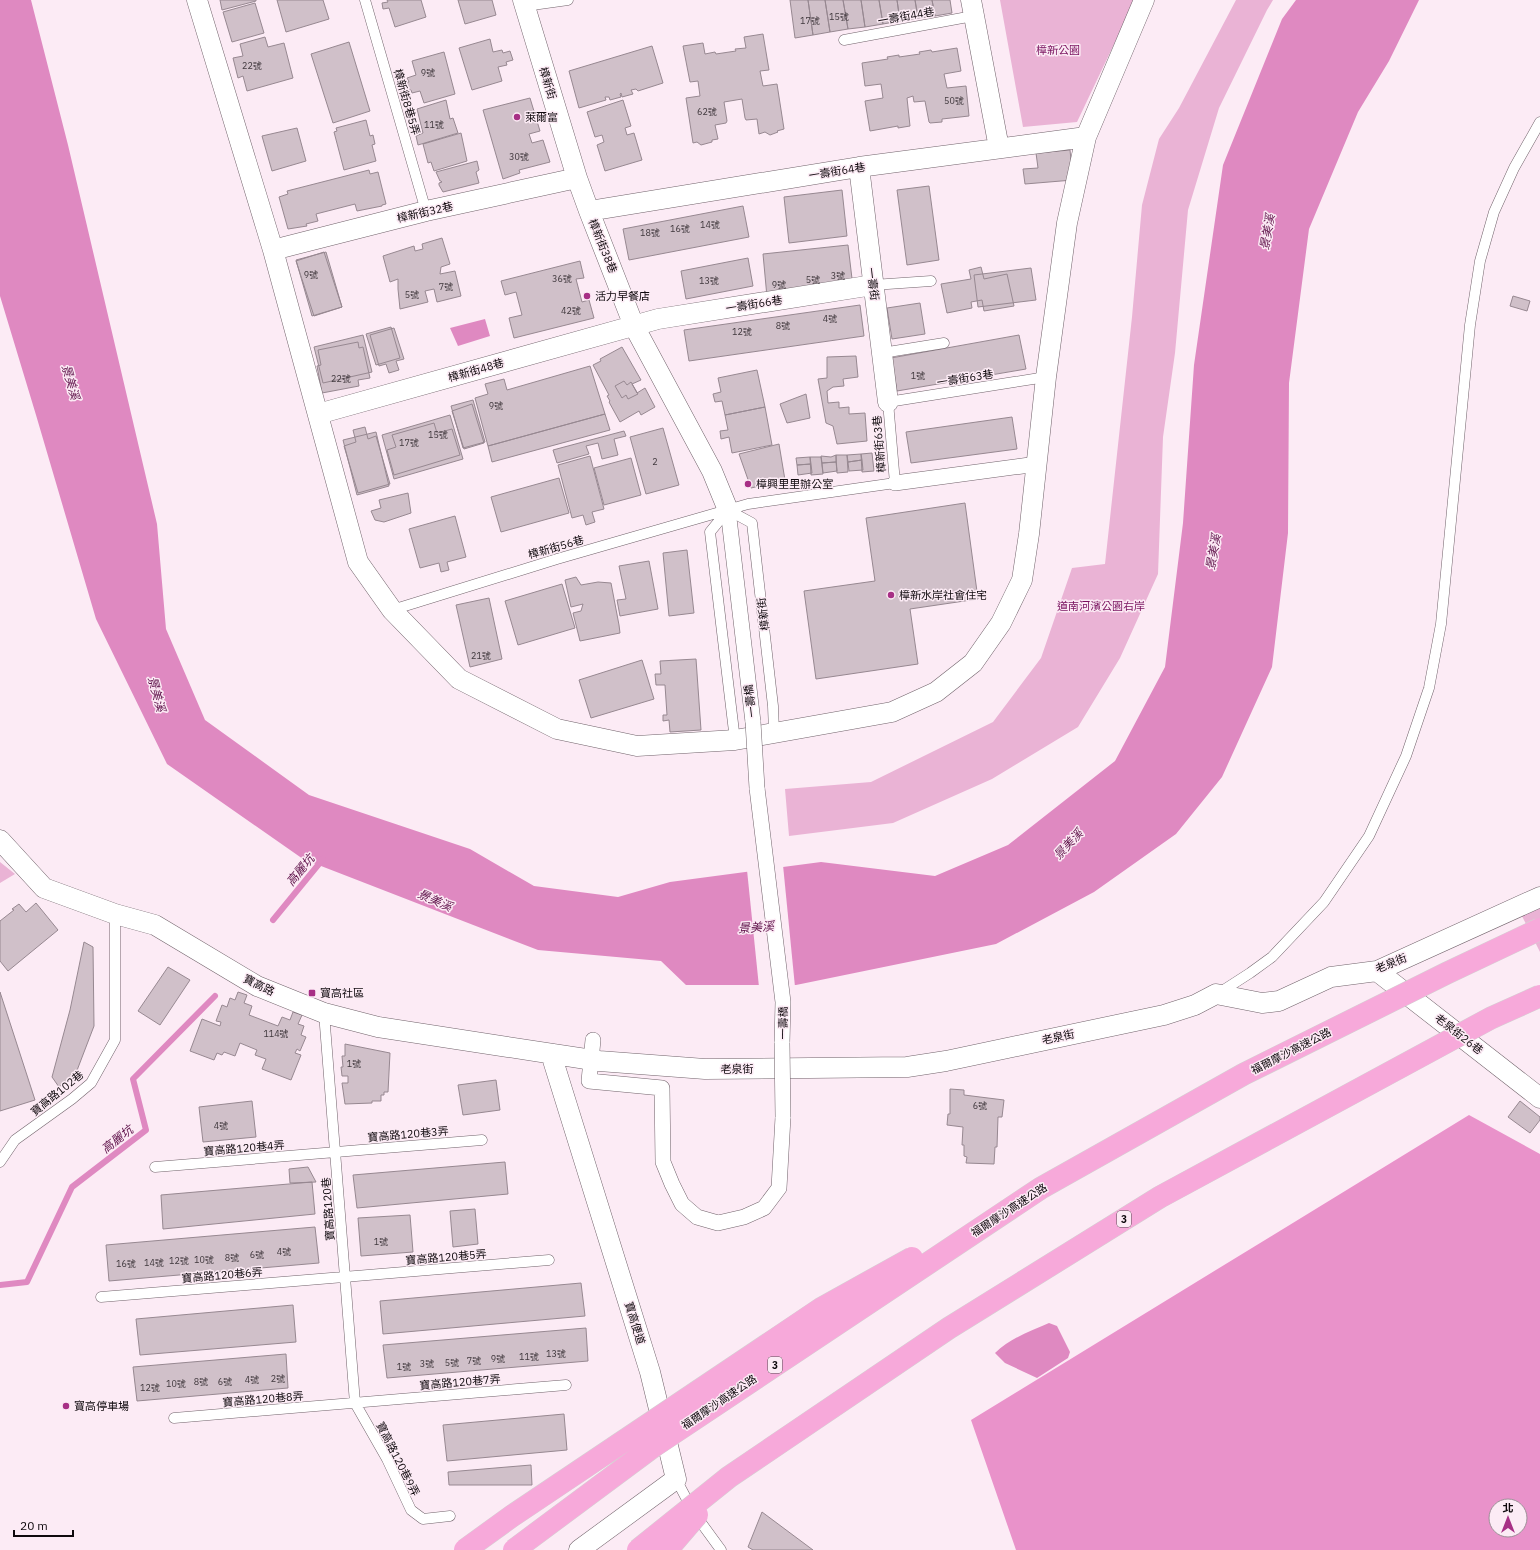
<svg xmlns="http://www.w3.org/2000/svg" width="1540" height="1550" viewBox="0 0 1540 1550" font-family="'IBM Plex Sans','Noto Sans TC',sans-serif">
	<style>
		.green { fill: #eab3d5 }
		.forest { fill: #e992ca; fill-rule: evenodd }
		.water { fill: #df89c1 }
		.pier { fill: #fcebf5 }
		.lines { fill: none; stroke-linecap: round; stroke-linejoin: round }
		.stream { stroke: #df89c1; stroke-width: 6 }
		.building { fill: #d0c0c9; stroke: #978891 }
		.service-casing { stroke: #71636b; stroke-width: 11 }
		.pedestrian-casing { stroke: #71636b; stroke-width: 16 }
		.minor-casing { stroke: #71636b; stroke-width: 21 }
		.service { stroke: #fff; stroke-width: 10 }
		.pedestrian { stroke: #fff; stroke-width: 15 }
		.minor { stroke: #fff; stroke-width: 20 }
		.pedestrian-bridge-casing { stroke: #71636b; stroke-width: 16; stroke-linecap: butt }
		.motorway-bridge-casing { stroke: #d4d3d3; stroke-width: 23; stroke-linecap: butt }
		.pedestrian-bridge { stroke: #fff; stroke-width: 15 }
		.motorway-bridge { stroke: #f7a9da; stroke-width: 22 }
		.poi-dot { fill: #a72f85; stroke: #fcebf5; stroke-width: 1.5 }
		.labels { text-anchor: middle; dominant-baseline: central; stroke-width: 3; stroke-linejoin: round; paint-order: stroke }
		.number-label { font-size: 9px; fill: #3f373c }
		.shield { fill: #fcebf5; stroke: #564d53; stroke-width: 1 }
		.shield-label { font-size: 10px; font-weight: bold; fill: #0f090d }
		.street-label { font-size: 11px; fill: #0f090d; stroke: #fcebf5 }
		.park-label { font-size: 11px; fill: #79115e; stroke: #fcebf5 }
		.poi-label { font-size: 11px; fill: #0f090d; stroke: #fcebf5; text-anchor: start }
		.water-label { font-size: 12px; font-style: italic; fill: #60134b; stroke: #fcebf5 }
	</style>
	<rect width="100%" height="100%" fill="#fcebf5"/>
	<path class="green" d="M1000,0H1135L1077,122L1023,127Z
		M1236,0H1273L1267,10L1219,108L1188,210L1175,353L1163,437L1158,574L1120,658L1078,727L992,779L893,823L789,836L785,789L871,782L993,722L1041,658L1072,568L1105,564L1132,317L1142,205L1159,139L1179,108Z
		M0,862L15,874L0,883Z
		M1540,903V952L1520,912Z"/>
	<path class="forest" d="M1469,1115L1540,1154V1550H1016L971,1420ZM1496,1506H1520V1530H1496Z"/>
	<path class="water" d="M0,0H31L68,145L157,524L166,629L205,720L309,795L470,849L534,886L618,897L670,882L821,862L935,876L1008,845L1115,761L1165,667L1183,523L1194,365L1223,165L1282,19L1296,0H1419L1389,61L1358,112L1309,229L1289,383L1288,533L1272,667L1222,777L1176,834L1094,892L996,944L796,985H686L661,961L538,950L303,859L167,764L96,619L36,415L0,296Z
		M485,319L490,336L458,346L450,328Z
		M1049,1323L1057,1326L1070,1352L1068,1358L1037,1378L1005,1363L995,1353C1010,1338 1031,1331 1049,1323Z"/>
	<path class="pier" d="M783,865L795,987H759L747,870Z"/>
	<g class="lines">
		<path class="stream" d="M273,920L323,859
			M0,1285L27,1282L72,1187L146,1130L133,1079L215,996"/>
	</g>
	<path class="building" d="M220,0H256V1L222,10Z
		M277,0H323L329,19L286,32Z
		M387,0H421L426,17L395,27L389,8L383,9L382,3L388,2Z
		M458,0H492L496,15L465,24Z
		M790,0H808L813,35L795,38Z
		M808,0H825L830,32L813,35Z
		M825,0H843L848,29L830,32Z
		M843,0H861L865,27L848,29Z
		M861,0H879L883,24L865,27Z
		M879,0H897L900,21L883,24Z
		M897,0H915L918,18L900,21Z
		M915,0H932L935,16L918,18Z
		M932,0H950L952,13L935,16Z
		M255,3L264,33L232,42L223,12Z
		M763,34L769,70L760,71L763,86L777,84L784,129L777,131L778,132L770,135L765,132L759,134L757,119L746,120L745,118L742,99L724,102L727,121L726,123L715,125L718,139L712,140V142L701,145L697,142L693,143L686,98L700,96L698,81L690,82L683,46L703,43L705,54L715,52L716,54L736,51L735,49L746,48L744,37Z
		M265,37L268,47L284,43L293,78L247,91L243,76L238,78L233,58L243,56L240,44Z
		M490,39L493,52L502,50L503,53L510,51L513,60L506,62L507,65L498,67L502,81L472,90L459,48Z
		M349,42L370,111L333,123L311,54Z
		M652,46L663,83L638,91L636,89L631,90L633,94L622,97L621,93L620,94L621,97L610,100L609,97H605L606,100L579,108L569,71Z
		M957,48L961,71L944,74L947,88L966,86L969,116L942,119V122L930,123L929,122L925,101L914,102L913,96L907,98L910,126L898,128V126L870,131L865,101L883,98L881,84L865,86L862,63L888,59L887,57L899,55V57L920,54L919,52L931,50L932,52Z
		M444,52L455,94L424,103L420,91L412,93L411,90L401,92L399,84L409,82L407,78L416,75L412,61Z
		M530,98L540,131L529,134L532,143L543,140L550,162L519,170L520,173L503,179L483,110Z
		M446,100L450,119L453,118L458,133L418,145L416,136L423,133L417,109Z
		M623,100L631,126L625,128L627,135L634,133L642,160L605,171L597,145L604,142L602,135L595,137L587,112Z
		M366,120L370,136L373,135L375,144L372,145L376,161L344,170L334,132L337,131L336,128Z
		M297,128L306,161L272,171L262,136Z
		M461,133L467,161L434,171L431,162L428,163L423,144Z
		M1070,150L1073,180L1025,184L1023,169L1038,168L1036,153Z
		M477,161L479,170L476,172L479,183L443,192L439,185V183L442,182L441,181H440L436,172Z
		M369,170L370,174L378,172L386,204L382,205V206L357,211L355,204L316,214L318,221L306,224L307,226L288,229L279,197L288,194L287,191Z
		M929,186L939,260L907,265L897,190Z
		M842,190L847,236L789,243L784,197Z
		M743,206L749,237L629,260L623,229Z
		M442,238L450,264L441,267L440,274L455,271L461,296L437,302L434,289L425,291L428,302L400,309L398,289V279L390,282L383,256L414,246L415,251L423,249L422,244Z
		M848,245L853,287L767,297L763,254Z
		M324,252L342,307L314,316L296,261Z
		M326,252L342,307L312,316L296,260Z
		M748,258L753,286L686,299L681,271Z
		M580,261L584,278L576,279L582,302L589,300L594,318L514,338L509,318L522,315L516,292L505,295L501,281Z
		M981,267L984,279L1007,274L1014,306L984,311L982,300L971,302L972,308L947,313L941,284L971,279L969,270Z
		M1031,268L1036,300L978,307L974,275Z
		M1513,296L1530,301L1527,311L1510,306Z
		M920,303L925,334L892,339L887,308Z
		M860,305L864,336L689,361L684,330Z
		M391,327L400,358L376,365L366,334Z
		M394,328L404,359L396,361L399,370L389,373L386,364L379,366L370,335Z
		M363,335L372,372L323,383L314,347Z
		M1019,335L1026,369L897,391L891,358Z
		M358,342L359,348L363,347L370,378L358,380L359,386L322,393L317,366L321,365L318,350Z
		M622,347L641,380L632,384L637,393L645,388L655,407L641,415L639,411L620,422L609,402L610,401L607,396L609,395L593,365L601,361L600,359Z
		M856,356L858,377L843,379L844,386L833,387L827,391L828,403L839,402V408L849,407V414L865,413L867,441L837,444L833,426L826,423L818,379L827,378V357Z
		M590,366L605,414L488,446L475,398L488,394L485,384L504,379L507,390Z
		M757,370L765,407L725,415L722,401L715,402L713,394L721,392L718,378Z
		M624,381L627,385L631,382L638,394L628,399L626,395L622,398L615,386Z
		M806,394L810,418L787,423L780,404Z
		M473,400L485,442L463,448L451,406Z
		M472,404L484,443L464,449L452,411Z
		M765,407L772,445L732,453L729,437L721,439L720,431L728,430L725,415Z
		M605,414L610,430L492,462L488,446Z
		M450,415L463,459L394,479L382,435Z
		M1012,417L1017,449L911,463L906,432Z
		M434,423L437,433L452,429L460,455L394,475L387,450L396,447L392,435Z
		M365,427L368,439L376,436L390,484L358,493L344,446L356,442L353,430Z
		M663,428L679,485L646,494L630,437Z
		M624,431L626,436L614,439L618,455L602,459L598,443L586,446L589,454L557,463L553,450Z
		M376,432L389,486L357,495L343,440Z
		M779,444L785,480L751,488L739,454Z
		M872,453L874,471L862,472L861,454Z
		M861,454L862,460L848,462L847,455Z
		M836,455H847L848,472L837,473Z
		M836,455V462L822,463L821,456L831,457Z
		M590,456L604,509L592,512L595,522L586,525L583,515L572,518L558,465Z
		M810,457L811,464L797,465L796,458Z
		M810,457H821L823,474L811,475Z
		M631,458L641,495L604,505L594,468Z
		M862,460L863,470L849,471L848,462Z
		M836,462L837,471L823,473L822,463Z
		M811,464L812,473L798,475L797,465Z
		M559,478L569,513L501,532L491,497Z
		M408,493L411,513L384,522L375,520L371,511L381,508L379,500Z
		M965,503L978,599L910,609L918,664L816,679L804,591L875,581L866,518Z
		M455,516L466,557L447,562L449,570L441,572L439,563L420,568L409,529Z
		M687,550L694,613L669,616L663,553Z
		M649,561L658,609L620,616L617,600L626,599L619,566Z
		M576,577L581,585L598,582L611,583L619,625L620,633L580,641L573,613L581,611L583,604L571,607L565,580Z
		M562,584L575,628L518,645L505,601Z
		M489,598L502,659L470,667L456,605Z
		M696,659L701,730L670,732L669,720L663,721V715H667L665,685H656L655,674H661L660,661Z
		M642,660L654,699L591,718L579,680Z
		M36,903L58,930L8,971L0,961V921L14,910L12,909L19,904L26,912Z
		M84,942L93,947L94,1026L76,1073L59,1087L52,1077L70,1010Z
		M168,967L190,980L160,1025L138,1011Z
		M0,992L35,1100L0,1111Z
		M238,992L247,995L244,1003L252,1006L249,1015L278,1026L282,1017L290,1020L293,1012L302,1015L298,1024L304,1026L301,1035L306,1037L300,1051L297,1049L295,1053L301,1055L291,1080L262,1069L266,1059L255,1055L257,1050L240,1043L235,1056L224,1052L222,1055L217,1053L214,1060L190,1051L202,1019L220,1026L221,1022L216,1021L222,1005L227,1007L230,998L235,1000Z
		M345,1044L390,1053L388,1092H384V1095H381V1101H372V1103L345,1104L342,1083H348V1076H342L341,1067H343L342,1056H345Z
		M496,1080L500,1110L463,1115L458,1085Z
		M950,1089L964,1090V1095L1004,1100L1002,1117H998L997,1147H995L994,1164L966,1163L967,1157L964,1156V1145H962L963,1127L947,1125L948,1114H950Z
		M252,1101L256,1137L203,1142L199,1107Z
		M1520,1101L1540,1117V1120L1530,1133L1508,1117Z
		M505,1162L508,1194L357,1208L353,1175Z
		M308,1167L316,1182L290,1183L289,1169Z
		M312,1182L315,1214L163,1229L161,1195Z
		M475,1209L478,1244L453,1247L450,1211Z
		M410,1215L413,1252L361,1256L358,1218Z
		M315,1227L319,1263L109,1281L106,1245Z
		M581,1283L585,1316L383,1334L380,1301Z
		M293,1305L296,1342L140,1355L136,1319Z
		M586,1328L588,1361L387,1378L383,1345Z
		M286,1354L288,1388L137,1401L133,1367Z
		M564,1414L567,1450L447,1461L443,1425Z
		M531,1465L532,1485H449L448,1472Z
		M762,1512L813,1550H753L748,1547Z"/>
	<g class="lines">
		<defs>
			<path id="service" d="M365,0L426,211
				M525,6L568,0
				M844,40L973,16
				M873,285L931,281
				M882,353L944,343
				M728,510L752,523L773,706L774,732
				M728,510L710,532L735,740
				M392,610L557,559L748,504L895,483L888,402L1046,377
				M1219,993L1250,973L1272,957L1324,902L1369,836L1406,756L1429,688L1441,624L1470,325L1480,261L1494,212L1514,168L1540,122
				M324,1013L355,1403L387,1459L411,1510L423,1519L450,1516
				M0,1162L15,1140L72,1099L91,1083L115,1040V914
				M155,1167L482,1140
				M101,1297L549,1260
				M174,1418L566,1385
				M676,1479L694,1513L721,1550"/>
			<path id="pedestrian" d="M895,483L1037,464
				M728,510L753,722
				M757,788L783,1002L782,1043
				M593,1040L589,1081L662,1088L663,1162L672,1184L682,1204L697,1217L718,1223L744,1217L764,1208L779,1188L783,1117"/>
			<path id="minor" d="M197,0L273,250L358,562L392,610L459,679L557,729L637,746L735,740L892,712L936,692L973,663L1001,623L1022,580L1029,534L1046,377L1067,223L1086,137L1144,0
				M523,0L577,178L589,211L634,326L712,471L728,510
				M971,0L999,148
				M859,167L888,402
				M589,211L859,167L1086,137
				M273,250L426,211L577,178
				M318,414L658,319L873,285
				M0,840L44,888L115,914L155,925L257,986L324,1013L378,1027L599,1061L705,1069L907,1067L946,1061L1164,1015L1195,1005L1216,994L1262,1003L1279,1001L1331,977L1377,971L1540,897
				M1377,971L1540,1098
				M551,1054L650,1372L676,1479L579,1550"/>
		</defs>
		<use href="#service" class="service-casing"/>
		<use href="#pedestrian" class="pedestrian-casing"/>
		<use href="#minor" class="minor-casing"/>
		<use href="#service" class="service"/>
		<use href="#pedestrian" class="pedestrian"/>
		<use href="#minor" class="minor"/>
		<defs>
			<path id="pedestrian-bridge" d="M753,722L757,788
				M782,1043L783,1117"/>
			<path id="motorway-bridge" d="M465,1550L512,1516L822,1308L912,1258
				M514,1550L654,1446L1041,1188L1244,1074L1447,973L1540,929
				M638,1550L729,1477L949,1328L1160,1197L1491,1018L1540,996
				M667,1550L697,1515"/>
		</defs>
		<use href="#pedestrian-bridge" class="pedestrian-bridge-casing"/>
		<use href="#motorway-bridge" class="motorway-bridge-casing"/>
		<use href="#pedestrian-bridge" class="pedestrian-bridge"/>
		<use href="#motorway-bridge" class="motorway-bridge"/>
	</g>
	<g class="poi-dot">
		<circle cx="517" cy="117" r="4"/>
		<circle cx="587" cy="296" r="4"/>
		<circle cx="748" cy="484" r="4"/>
		<circle cx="891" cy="595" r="4"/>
		<rect x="308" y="989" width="8" height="8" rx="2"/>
		<circle cx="66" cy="1406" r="4"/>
	</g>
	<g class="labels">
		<g class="number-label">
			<text x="839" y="16">15號</text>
			<text x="810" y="20">17號</text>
			<text x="252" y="65">22號</text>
			<text x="428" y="72">9號</text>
			<text x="954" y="100">50號</text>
			<text x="707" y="111">62號</text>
			<text x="434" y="124">11號</text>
			<text x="519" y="156">30號</text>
			<text x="710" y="224">14號</text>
			<text x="680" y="228">16號</text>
			<text x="650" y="232">18號</text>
			<text x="311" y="274">9號</text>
			<text x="838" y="275">3號</text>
			<text x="562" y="278">36號</text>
			<text x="813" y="279">5號</text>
			<text x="709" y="280">13號</text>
			<text x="779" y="284">9號</text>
			<text x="446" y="286">7號</text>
			<text x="412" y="294">5號</text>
			<text x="571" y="310">42號</text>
			<text x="830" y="318">4號</text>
			<text x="783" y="325">8號</text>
			<text x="742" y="331">12號</text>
			<text x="918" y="375">1號</text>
			<text x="341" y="378">22號</text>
			<text x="496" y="405">9號</text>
			<text x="438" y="434">15號</text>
			<text x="409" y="442">17號</text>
			<text x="655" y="461">2</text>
			<text x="481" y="655">21號</text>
			<text x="276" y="1033">114號</text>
			<text x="354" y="1063">1號</text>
			<text x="980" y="1105">6號</text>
			<text x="221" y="1125">4號</text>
			<text x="381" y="1241">1號</text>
			<text x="284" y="1251">4號</text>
			<text x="257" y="1254">6號</text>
			<text x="232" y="1257">8號</text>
			<text x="204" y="1259">10號</text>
			<text x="179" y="1260">12號</text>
			<text x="154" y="1262">14號</text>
			<text x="126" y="1263">16號</text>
			<text x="556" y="1353">13號</text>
			<text x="529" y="1356">11號</text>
			<text x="498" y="1358">9號</text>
			<text x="474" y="1360">7號</text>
			<text x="452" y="1362">5號</text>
			<text x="427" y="1363">3號</text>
			<text x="404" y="1366">1號</text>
			<text x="278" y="1378">2號</text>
			<text x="252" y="1379">4號</text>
			<text x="201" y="1381">8號</text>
			<text x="225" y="1381">6號</text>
			<text x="176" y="1383">10號</text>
			<text x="150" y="1387">12號</text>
		</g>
		<g class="shield">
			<rect x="1117" y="1211" width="14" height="16" rx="3"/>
			<rect x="768" y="1357" width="14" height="16" rx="3"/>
		</g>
		<g class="shield-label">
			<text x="1124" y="1219">3</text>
			<text x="775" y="1365">3</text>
		</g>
		<g class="street-label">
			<text transform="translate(906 16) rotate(-10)">一壽街44巷</text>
			<text transform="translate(548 83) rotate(73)">樟新街</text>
			<text transform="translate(407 102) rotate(74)">樟新街8巷5弄</text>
			<text transform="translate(837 171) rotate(-9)">一壽街64巷</text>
			<text transform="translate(425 212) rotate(-13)">樟新街32巷</text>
			<text transform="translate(603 246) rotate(68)">樟新街38巷</text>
			<text transform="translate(873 284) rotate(83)">一壽街</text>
			<text transform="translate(754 304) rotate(-9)">一壽街66巷</text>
			<text transform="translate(476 370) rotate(-16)">樟新街48巷</text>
			<text transform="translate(965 378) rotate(-9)">一壽街63巷</text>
			<text transform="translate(879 444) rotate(-95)">樟新街63巷</text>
			<text transform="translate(556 547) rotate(-16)">樟新街56巷</text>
			<text transform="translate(763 614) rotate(-97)">樟新街</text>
			<text transform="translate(750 701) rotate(-97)">一壽橋</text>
			<text transform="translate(1391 963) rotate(-22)">老泉街</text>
			<text transform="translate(259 985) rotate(26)">寶高路</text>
			<text transform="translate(783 1023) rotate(-89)">一壽橋</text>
			<text transform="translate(1459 1034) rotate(38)">老泉街26巷</text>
			<text transform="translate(1058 1037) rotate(-12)">老泉街</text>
			<text transform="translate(1291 1051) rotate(-27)">福爾摩沙高速公路</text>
			<text transform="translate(737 1069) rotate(-1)">老泉街</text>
			<text transform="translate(57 1093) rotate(-39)">寶高路102巷</text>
			<text transform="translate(408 1134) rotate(-5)">寶高路120巷3弄</text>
			<text transform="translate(244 1148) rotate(-5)">寶高路120巷4弄</text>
			<text transform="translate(328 1209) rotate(-94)">寶高路120巷</text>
			<text transform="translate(1009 1210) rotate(-33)">福爾摩沙高速公路</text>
			<text transform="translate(446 1257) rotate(-5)">寶高路120巷5弄</text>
			<text transform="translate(222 1275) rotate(-5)">寶高路120巷6弄</text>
			<text transform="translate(635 1323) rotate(73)">寶高便道</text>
			<text transform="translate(460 1382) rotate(-5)">寶高路120巷7弄</text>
			<text transform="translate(263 1399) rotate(-5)">寶高路120巷8弄</text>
			<text transform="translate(719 1402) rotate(-34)">福爾摩沙高速公路</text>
			<text transform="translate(398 1459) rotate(63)">寶高路120巷9弄</text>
		</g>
		<g class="park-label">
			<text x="1058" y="50">樟新公園</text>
			<text x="1101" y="606">道南河濱公園右岸</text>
		</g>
		<g class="poi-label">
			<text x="525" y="117">萊爾富</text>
			<text x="595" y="296">活力早餐店</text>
			<text x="756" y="484">樟興里里辦公室</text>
			<text x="899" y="595">樟新水岸社會住宅</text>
			<text x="320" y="993">寶高社區</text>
			<text x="74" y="1406">寶高停車場</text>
		</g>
		<g class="water-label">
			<text transform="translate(1267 232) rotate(-80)">景美溪</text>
			<text transform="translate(71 382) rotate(74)">景美溪</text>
			<text transform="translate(1213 552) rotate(-80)">景美溪</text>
			<text transform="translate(157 694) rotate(75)">景美溪</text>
			<text transform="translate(1068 844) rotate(-47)">景美溪</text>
			<text transform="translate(300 870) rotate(-50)">高麗坑</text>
			<text transform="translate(435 900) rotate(24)">景美溪</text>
			<text transform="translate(756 927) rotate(-4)">景美溪</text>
			<text transform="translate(117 1139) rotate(-38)">高麗坑</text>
		</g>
	</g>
	<g transform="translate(1508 1518)"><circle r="19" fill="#fcebf5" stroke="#9d9198"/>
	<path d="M0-3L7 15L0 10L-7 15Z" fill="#a72f85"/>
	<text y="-6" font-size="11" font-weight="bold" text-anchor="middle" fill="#0f090d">北</text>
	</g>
	<path d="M14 1530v6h59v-6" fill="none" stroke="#0f090d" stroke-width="2"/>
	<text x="20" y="1530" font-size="12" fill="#0f090d" stroke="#fcebf5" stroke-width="3" paint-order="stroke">20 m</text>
</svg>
